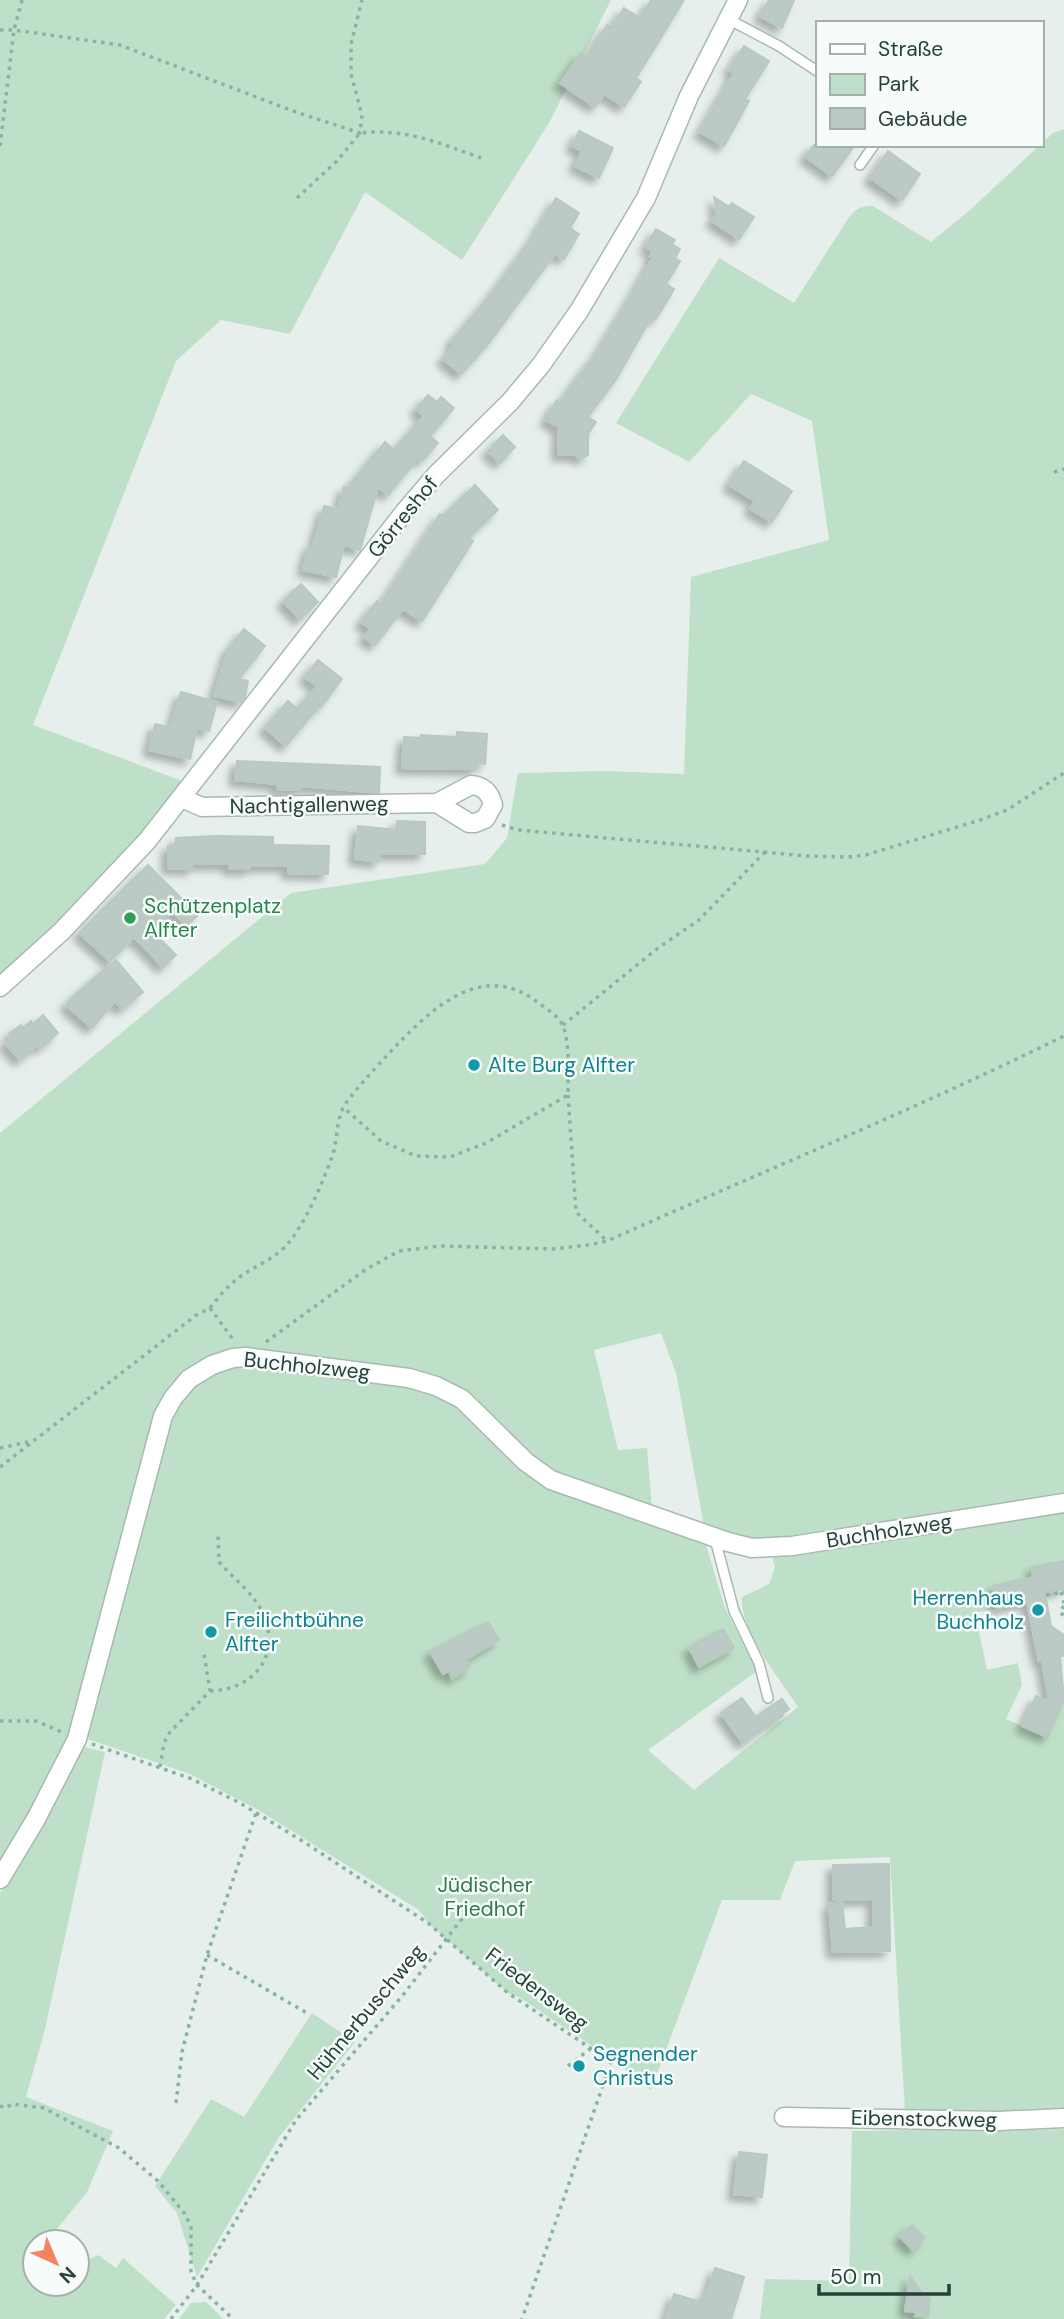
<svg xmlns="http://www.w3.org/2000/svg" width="1064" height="2319" viewBox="0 0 1064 2319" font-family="'DM Sans',sans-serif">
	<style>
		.green { fill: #bfe0c8; fill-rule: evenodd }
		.building { fill: #bbcac4; stroke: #b8c9c2; stroke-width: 2; filter: url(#shadow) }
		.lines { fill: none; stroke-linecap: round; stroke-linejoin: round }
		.service-casing { stroke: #a8b8b2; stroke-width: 12 }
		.minor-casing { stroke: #a8b8b2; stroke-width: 21 }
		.path { stroke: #86b3a5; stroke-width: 3.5; stroke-dasharray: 3.5 5; stroke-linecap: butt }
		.service { stroke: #fff; stroke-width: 9 }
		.minor { stroke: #fff; stroke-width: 18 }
		.leisure-dot { fill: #2e9e5b; stroke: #f7fbf9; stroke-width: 2.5 }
		.culture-dot { fill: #0f9aa8; stroke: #f7fbf9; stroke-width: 2.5 }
		.labels { text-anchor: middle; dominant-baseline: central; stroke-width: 5; stroke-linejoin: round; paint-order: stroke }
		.street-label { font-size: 21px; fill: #24423a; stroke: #f7fbf9 }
		.leisure-label { font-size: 21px; fill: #27864d; stroke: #f7fbf9; text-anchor: start }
		.culture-label { font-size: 21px; fill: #0d838f; stroke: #f7fbf9; text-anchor: start }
		.park-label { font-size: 21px; fill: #2d7a4b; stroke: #f7fbf9 }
	</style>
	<defs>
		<filter id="shadow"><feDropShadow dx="-6" dy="6" stdDeviation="3.5" flood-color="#0004"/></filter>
	</defs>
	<rect width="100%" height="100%" fill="#e6efeb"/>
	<path class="green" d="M0,0H611L549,123L462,260L365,192L290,334L221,320L176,361L33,725L177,779L191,787L0,987Z
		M1064,129V1499L758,1542H705L725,1608L757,1671L648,1750L694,1790L798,1707C781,1681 739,1630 742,1597L769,1584L775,1567L772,1556L1064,1510V1561L1032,1567L1034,1578L993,1586L997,1608L975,1613L987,1670L1018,1663L1022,1685L1006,1719L1047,1737L1061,1707L1062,1690H1064V2109L1000,2111L1001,2131L1064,2129V2319H760L765,2279L849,2281L852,2131L988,2129L987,2110L905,2112L890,1857L795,1861L780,1900H722L651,2090L616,2062L519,1997L508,1993L428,1923L419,1910L258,1810L190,1774L76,1735L0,1871V1133L291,893L485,864L507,838L518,773L605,771L684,774L691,577L829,540L812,421L751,394L689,462L616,423L719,258L794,303L848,219C855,210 861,205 873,206L931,242L970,210L1053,133ZM661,1333L676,1373L704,1526L652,1507L647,1448L618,1450L594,1350Z
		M81,1746L105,1752L45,2029L26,2097L113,2131L87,2192L52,2235L59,2242H35V2284H77V2261L80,2264L98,2255L116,2268L123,2258L176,2305L164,2319H0V1893L20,1864L74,1753Z
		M312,2013L355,2042L279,2137L197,2277L177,2213L155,2186L211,2099L244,2117Z
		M206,2302L223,2319H179L191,2303Z"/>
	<path class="building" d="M651,0H684L636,78L641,82L624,107L604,94L595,107L560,83L581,53L587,57L607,25L611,27L624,8L640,18Z
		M769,0H794L782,28L760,16Z
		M744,46L769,61L745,99L749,101L724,146L700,132L734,73L729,70Z
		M579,131L613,148L599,178L575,166L582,151L572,146Z
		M814,145H855L832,176L805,156Z
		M888,151L920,174L902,200L870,178Z
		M714,197L729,207L732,203L754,217L739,239L712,221L717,213Z
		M556,198L579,213L570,228L579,234L564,259L555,254L488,344L461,374L443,359L454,345L451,342L493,292L532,239Z
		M656,229L675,240L672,244L680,249L675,258L680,261L666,284L674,289L656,319L652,316L617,378L588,417L596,422L588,434V455L581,459L575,455H558L559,427L546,420L557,400L560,402L592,359L593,360L628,302L653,257L650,256L653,251L646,247Z
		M428,395L437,402L441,397L454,408L430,436L438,443L422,461L418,458L388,495L378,487L360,550L344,545L336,577L303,570L309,546H313L324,506L338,509L344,487L348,488L385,442L394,450L424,416L416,409Z
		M503,435L515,447L500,463L488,451Z
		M744,461L792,491L772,522L750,509L755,501L729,485Z
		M475,485L498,510L469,537L473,541L422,621L403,609L375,645L364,637L371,629L361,622L377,601L381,604L440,514L443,516Z
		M301,584L318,602L300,619L283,601Z
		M244,629L265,646L239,679L248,681L245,697L241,702L214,696L228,650Z
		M318,660L342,679L321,707L319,706L286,746L265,728L288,701L297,709L317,686L305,677Z
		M181,692L217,702L209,731L197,728L190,759L149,750L155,724L171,728Z
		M457,732L487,734L485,764L477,763L476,769L402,768L404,737L421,738V735L457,737Z
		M237,761L380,767L379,793L301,786L300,790L277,789V784L235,780Z
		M397,821L425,822V854H380L379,862L355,859L358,826L397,830Z
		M215,836L273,837V845L329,846L328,874L288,873V866H250V869H229V864H193V869L168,868V846H176V838Z
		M148,865L198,915L187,926L172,911L152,931L176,955L163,967L134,937L110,961L79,933Z
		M116,960L143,992L122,1009L115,1001L92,1028L66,1005L78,992Z
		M43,1015L58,1033L41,1048L38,1045L20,1060L5,1043L12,1037L9,1034L21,1025L23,1028L31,1021L33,1024Z
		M1064,1561V1589L1045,1593L1051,1626L1064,1635V1656H1060L1064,1700L1047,1737L1022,1726L1036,1696L1049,1701L1042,1660L1039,1661L1027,1602L997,1608L993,1586L1033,1577L1032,1567Z
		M488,1622L499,1640L466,1660L470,1667L452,1679L449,1671L443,1674L430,1652Z
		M723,1629L734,1648L699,1667L689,1648Z
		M742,1698L756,1717L782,1699L789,1709L782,1714L783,1716L771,1724L770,1723L743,1743L721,1713Z
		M889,1864L890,1951L833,1952L829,1904L842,1902L845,1929L873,1927V1899L833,1900V1865Z
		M739,2152L767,2155L762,2197L734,2194Z
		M912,2225L925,2238L913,2250L900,2237Z
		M715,2268L744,2277L731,2319H666L674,2294L701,2302L703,2294H707Z
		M910,2276L925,2297L930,2298L928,2317L915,2316L916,2312L905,2311Z"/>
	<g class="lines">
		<defs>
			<path id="service" d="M728,19L779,46L817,71
				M860,165L874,145
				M715,1539L734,1611L759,1663L768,1698"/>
			<path id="minor" d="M182,798L202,807L437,803L469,823H475L485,819L493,805C490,793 484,786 471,785L437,803
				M0,987L61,932L147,841L406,510L436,475L510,402L541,365L579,311L646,198L689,96L738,0
				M0,1879L36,1819L77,1739L163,1416L173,1398L189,1379L212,1365L233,1358L246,1357L409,1378L436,1386L462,1399L526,1462L551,1480L728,1542L752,1548L792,1546L1064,1503
				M784,2117L998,2121L1064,2118"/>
		</defs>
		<use href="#service" class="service-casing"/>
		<use href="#minor" class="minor-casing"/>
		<path class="path" d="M0,30H14L120,45L293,111L360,133L362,115L351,74V44L362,0
			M0,146L14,30L22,0
			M297,198L337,161L360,133C405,128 439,143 481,158
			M1054,472L1064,469
			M502,825L518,830L807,856L848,857L866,855L980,820L1007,810L1064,773
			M563,1025L658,948L699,920L766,851
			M568,1095L576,1212L606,1240
			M210,1308C220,1295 230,1283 244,1274C260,1264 279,1256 291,1240C309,1215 323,1182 333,1154C338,1137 336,1117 346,1103C361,1083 378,1065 395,1047C432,1008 482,961 536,1001C544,1007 559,1016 563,1026C570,1042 568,1077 568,1095L486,1143L450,1157L416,1156L381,1141L343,1107
			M266,1342L365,1270L399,1251L440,1246L553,1249L589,1245L607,1241C759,1173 914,1110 1064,1036
			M0,1448L28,1442
			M0,1467L195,1316L210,1308L235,1342
			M1061,1592L1064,1603
			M1046,1595L1064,1592
			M1064,1606L1060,1611L1064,1617
			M210,1691C251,1690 280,1659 265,1618C257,1596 234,1579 219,1562L218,1534
			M0,1721H36L62,1732
			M92,1744L192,1779L240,1803L304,1842L428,1923L508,1993L611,2062L522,2319
			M160,1767L164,1743L170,1732L210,1691L204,1654
			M207,1955L307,2013
			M568,2066L590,2049
			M176,2103L182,2052L207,1955L256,1813
			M0,2106L6,2108L12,2104L44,2108L119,2148L158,2181L185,2214L191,2227V2272L197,2285L233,2319
			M171,2319L197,2285L296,2120L403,1995L464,1916"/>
		<use href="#service" class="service"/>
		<use href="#minor" class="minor"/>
	</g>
	<circle class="leisure-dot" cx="130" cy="918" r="7"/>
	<g class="culture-dot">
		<circle cx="474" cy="1065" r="7"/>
		<circle cx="1038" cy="1610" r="7"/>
		<circle cx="211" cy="1632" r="7"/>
		<circle cx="579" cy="2066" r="7"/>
	</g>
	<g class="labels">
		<g class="street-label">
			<text transform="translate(403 517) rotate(-51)">Görreshof</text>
			<text transform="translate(309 805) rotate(-1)">Nachtigallenweg</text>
			<text transform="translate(307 1366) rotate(6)">Buchholzweg</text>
			<text transform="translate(889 1531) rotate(-9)">Buchholzweg</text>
			<text transform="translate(537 1989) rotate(37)">Friedensweg</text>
			<text transform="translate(366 2012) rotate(-50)">Hühnerbuschweg</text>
			<text transform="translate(924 2119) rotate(1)">Eibenstockweg</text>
		</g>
		<g class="leisure-label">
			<text x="144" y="906">Schützenplatz<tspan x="144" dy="24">Alfter</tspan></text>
		</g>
		<g class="culture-label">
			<text x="488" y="1065">Alte Burg Alfter</text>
			<text x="1024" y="1598" text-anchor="end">Herrenhaus<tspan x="1024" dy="24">Buchholz</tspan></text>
			<text x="225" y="1620">Freilichtbühne<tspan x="225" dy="24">Alfter</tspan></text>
			<text x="593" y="2054">Segnender<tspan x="593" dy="24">Christus</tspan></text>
		</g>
		<g class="park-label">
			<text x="485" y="1885">Jüdischer<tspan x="485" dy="24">Friedhof</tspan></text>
		</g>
	</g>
	<rect x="816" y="21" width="228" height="126" fill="#f7fbf9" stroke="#a3b1ad" stroke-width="2"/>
	<rect x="830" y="44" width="35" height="10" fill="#ffffff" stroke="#a3b1ad" stroke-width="2"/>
	<text x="878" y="56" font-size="21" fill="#24423a">Straße</text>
	<rect x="830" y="74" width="35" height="21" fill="#bfe0c8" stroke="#a3b1ad" stroke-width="2"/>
	<text x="878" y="91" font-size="21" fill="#24423a">Park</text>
	<rect x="830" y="108" width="35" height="21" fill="#bbcac4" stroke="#a3b1ad" stroke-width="2"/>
	<text x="878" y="126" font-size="21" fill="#24423a">Gebäude</text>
	<g transform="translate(56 2263) rotate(136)"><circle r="33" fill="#f7fbf9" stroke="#a3b1ad" stroke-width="2"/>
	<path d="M0-5L12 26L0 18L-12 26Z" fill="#f4845f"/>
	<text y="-10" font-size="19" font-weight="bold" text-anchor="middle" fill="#24423a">N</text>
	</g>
	<path d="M819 2284v10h130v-10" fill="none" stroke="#24423a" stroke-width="3.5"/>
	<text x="830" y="2284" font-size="21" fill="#24423a" stroke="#f7fbf9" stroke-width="5" paint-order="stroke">50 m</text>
</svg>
